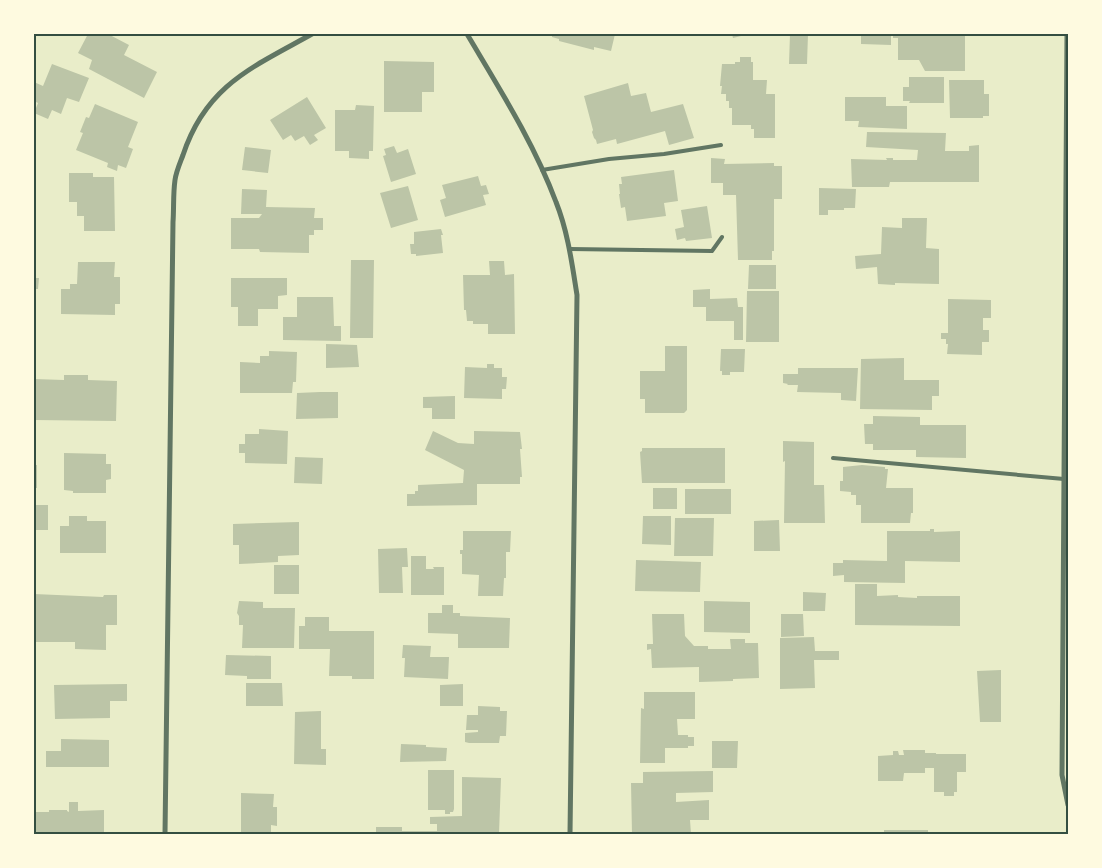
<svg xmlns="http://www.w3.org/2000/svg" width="1102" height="868" viewBox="0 0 1102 868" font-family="'Zilla Slab',serif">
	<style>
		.building { fill: #bcc5a7 }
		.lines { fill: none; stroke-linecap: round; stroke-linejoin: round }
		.service { stroke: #617663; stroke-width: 4 }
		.minor { stroke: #617663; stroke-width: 5 }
		.neatline { fill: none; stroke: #344e41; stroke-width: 2 }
	</style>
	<rect width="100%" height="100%" fill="#e9edc9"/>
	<path class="building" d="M88,34L107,35L108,34L129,45L124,55L157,72L144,98L89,69L92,60L78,53Z
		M552,34H615L611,51L594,47V50L559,41V39L552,37Z
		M732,34H749L733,38Z
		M790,34H808L807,64H789Z
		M861,34H891V45L861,44Z
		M893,34H965V71H925L919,60H898V38H893Z
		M740,57H751V62H753V80H767L766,94H775V138H754V129H751V125H732V108H729V101H726V94H721L722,86H720L722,64H735V62H740Z
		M384,61L434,62V92H422V112H384Z
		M52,64L89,78L79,102L67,98L61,114L52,110L48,119L34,113L38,103L34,101V82L43,86Z
		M909,77H944V103H909L910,101H903V87H909Z
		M949,80H984V94H989V116H983V118H950Z
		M628,83L631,96L646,93L651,112L683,104L694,138L669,145L665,131L617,144L616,139L597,144L596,140L594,138L592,132L593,130L584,96Z
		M307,97L326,128L314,135L318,140L310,145L304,136L295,141L291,135L283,140L270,120Z
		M845,97H886V106H907V129L858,127L859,121H845Z
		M95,104L138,122L128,147L133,149L126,168L118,165L117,171L107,167L108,163L76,150L83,133L80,132L86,117L89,118Z
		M356,105L374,106L373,151H369V159L349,158V151H335V110H355Z
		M867,132L946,133L945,151H969V146L979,145V182H890L889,187H852L851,159L887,160L886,158H893V160H917L918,150L866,147Z
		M394,146L397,153L408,149L416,174L391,182L383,156L386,155L384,149Z
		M245,147L271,150L268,173L242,170Z
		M711,158L725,159L724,164L774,163V166H782V199H774V251H772V260H738L736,195H723V183H711Z
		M674,170L678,201L664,203L666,216L627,221L625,207L621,208L619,194H620L619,184H622L621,177Z
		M69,173H93V177H114L115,231H84V216H77V202H69Z
		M478,176L481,186L486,185L489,194L483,195L486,205L445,217L440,200L446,198L442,185Z
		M408,186L418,220L391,228L380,193Z
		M819,188L856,189L855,208H844V210H828V215H819Z
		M242,189L267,190L266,207L315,208L314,218H323V230H314V235H309V253L260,252L259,249H231V218H259L262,214H241Z
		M707,206L712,238L686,241L685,238L677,240L675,229L684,227L681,210Z
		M902,218H927L926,248L939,249V284L895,283V285L878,284L877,267L856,269L855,256L881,254L882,227L902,228Z
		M441,229L443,235H441L443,253L416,256V254H411L410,244H414V232Z
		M351,260H374L373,338H350Z
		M489,261H504L505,275L514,274L515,334H488V324H473V321H467L466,310H464L463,275H490Z
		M78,262H115L114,277H120V304H115V315L61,314V289H70V284H77Z
		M749,265H776V289H748Z
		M34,278H39L38,289H34Z
		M231,278H287V295L278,296V309H258V326H238V307H231Z
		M710,289V299L737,298L738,307H743V340H734V321H706V307H693V290Z
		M747,291H779V342H746Z
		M297,297H333L334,326H341V341L283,340V317H297Z
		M948,299L991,300V318H983V330H989V342H982V355L947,354L948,344H946V339H941V333H948Z
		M326,344L357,345L359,367L326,368Z
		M665,346H687V410L684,413H645V399H640V371H665Z
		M721,349H745L744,372H730V375H722V371H720Z
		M269,351L297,352L296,382H293L292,393H240V362L260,363V356H269Z
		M904,358V380H939V396H932V410L860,409L861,359Z
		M487,364H494V368H502V377H507L506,389H502V399L464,398L465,367L487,368Z
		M798,368H858L856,401L841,400V393L797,392L798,385H787L788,384L783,383V374H798Z
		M64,375H88V380L117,381L116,421L34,420V379L64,380Z
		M320,392H338V418L296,419L297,393Z
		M455,396V419H432V408H423V397Z
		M873,416L920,417V425H966V458L916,457V450H873V444H865L864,424H873Z
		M259,429L288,431L287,464L245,463V453H239V444H245V434H259Z
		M433,431L458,443L474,444V431L520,432L522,449H520L522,477H520V484H477V505L407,506V494H415V491H418V485L463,483L464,470L425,450Z
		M783,441L814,442V485H824L825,523H784L785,461L783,462Z
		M642,448H725V483H642L640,452L642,451Z
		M64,453L106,454V464H111V479L106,480V493H73V491L64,490Z
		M295,457L323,458L322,484L294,483Z
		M34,465H37V488H34Z
		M862,465L885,467V469H888L886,488H913V513H911L910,523H861V505H856V495H851V492L840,491V481H843V467Z
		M653,488H677V509H653Z
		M685,489H731V514H685Z
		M34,505H48V530H34Z
		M69,516H87V521H106V553H60V526H69Z
		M643,516H671V545L642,544Z
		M675,518H714L713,556H674Z
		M779,520L780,551H754V521Z
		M299,522V555L278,556V562L239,564V545H233V524Z
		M930,529H934V532L960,531V562L905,561V583L844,582V575L833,576V563H843V560L887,561V531H930Z
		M463,531H511L510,552H506V578H504L503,596H478L479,575L462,574V554H460V550H463Z
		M407,548L408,567H402L403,593H379L378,549Z
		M411,556H426V569H434L433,567H444V595H411Z
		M636,560L701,562L700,592L635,591Z
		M274,565H299V594H274Z
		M855,584H877V596L898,595V597L917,598V596H960V626L855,625Z
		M803,592L826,593L825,611H803Z
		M34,594L103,597L104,595H117V625H106V650L75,649V642H34Z
		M239,601L263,602V608H295L294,648H242L243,625H239V616L237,613Z
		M704,601L750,602V633L704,632Z
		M442,605H453V613H460V616L510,618L509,648H458V634L428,633V613H442Z
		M652,614H684L685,636L694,646H708V649H731L730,639H745V643H758L759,678L733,679V681L699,682V667L652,668L651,649L647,650V644H653Z
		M781,614H803L804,636L781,637Z
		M305,617H329V631H374V679H352V676H329L330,649H299V626H305Z
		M814,637L815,651H839V660H814L815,688L780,689V638Z
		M403,645L431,646L430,657H449L448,679L404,677L405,658H402Z
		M226,655L271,656V679H247V676L225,675Z
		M1001,670V722H980L977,671Z
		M246,683H282L283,706H246Z
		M127,684V701H110V718L55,719L54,685Z
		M463,684V706H440V685Z
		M644,692H695V719H677L678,735H688V737H694V746H688V748H665V763H640L641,708L644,709Z
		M478,706L500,707V711H507L506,736H500L499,743H469L465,742V733L478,732V730H466L467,715H478Z
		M321,711V749H326V765L294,764L295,712Z
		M61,739L109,740V767H46V751H61Z
		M712,741H738L737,768H712Z
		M401,744L426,745V747L447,748L446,761L400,762Z
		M903,750H925V753H936V754H966V772H957V792H954V796H944V792H934V768H925V773H904L903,781H878V756L893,755V751H898L899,755H904Z
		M428,770H454V809L453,812H450V814H445V810H428Z
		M713,771V792L676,793V802L709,800V820H690L691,834H632L631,783H643V772Z
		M462,777L501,778L499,834H376V827H402V831H437V824H430V817L462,816Z
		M241,793L274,794L273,807H277V826L271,825V834H241Z
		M69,802H78V811L104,810V834H34V812H49V810H67V811L69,812Z
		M884,830H928V834H884Z"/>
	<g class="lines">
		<path class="service" d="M542,170L609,159L664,154L721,145
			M570,249L712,251L722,237
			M833,458L1064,479"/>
		<path class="minor" d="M467,34C499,88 534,143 556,202C568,232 572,264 577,295L570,834
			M1067,34L1062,775L1068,805
			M165,834L173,222C174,208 173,194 175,180C176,172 180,163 183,155C206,85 253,67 312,34"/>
	</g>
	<rect width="1102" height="868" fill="none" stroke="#fefae0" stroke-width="70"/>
	<rect x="35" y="35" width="1032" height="798" class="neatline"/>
</svg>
